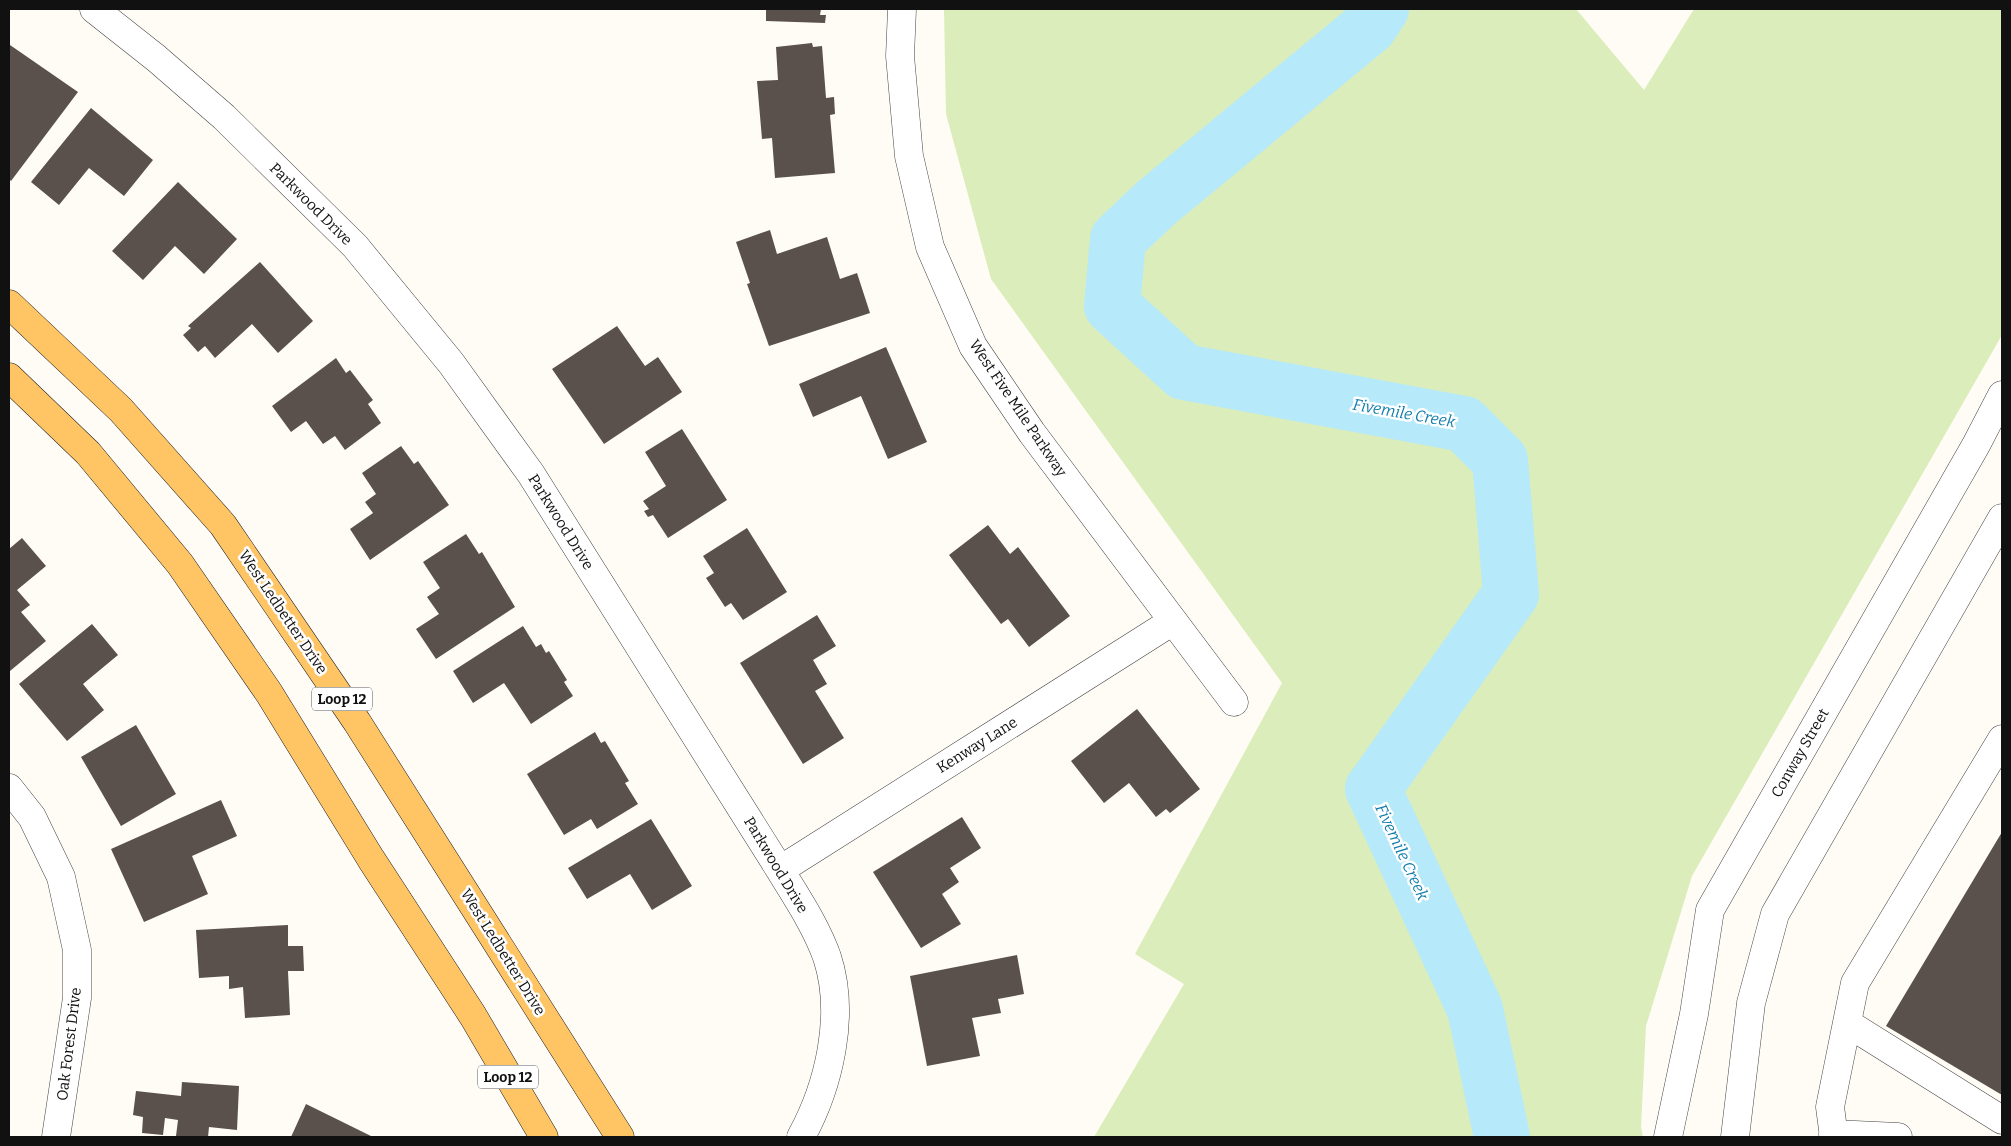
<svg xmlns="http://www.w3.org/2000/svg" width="2011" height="1146" viewBox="0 0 2011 1146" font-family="Bitter,serif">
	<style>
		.green { fill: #dbedbb }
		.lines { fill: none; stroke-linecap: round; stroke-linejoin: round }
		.river { stroke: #b6e9f9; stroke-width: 56 }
		.building { fill: #5a504c }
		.minor-casing { stroke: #444; stroke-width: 29 }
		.major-casing { stroke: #222; stroke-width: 29 }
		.minor { stroke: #fff; stroke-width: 28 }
		.major { stroke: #ffc565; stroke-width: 28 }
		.labels { text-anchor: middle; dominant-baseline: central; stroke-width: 5; stroke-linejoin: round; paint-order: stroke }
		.shield { fill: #fff; stroke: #585858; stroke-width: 1 }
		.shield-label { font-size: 14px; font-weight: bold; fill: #111 }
		.street-label { font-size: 15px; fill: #111; stroke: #fff }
		.water-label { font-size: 16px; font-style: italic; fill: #117dab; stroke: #fff }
	</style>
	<rect width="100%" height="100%" fill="#fffcf5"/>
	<path class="green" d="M944,9H1576L1644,90L1694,9H2002V335L1692,876L1646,1026L1641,1127L1643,1137H1094L1184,984L1135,954L1282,683L991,279L946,114Z"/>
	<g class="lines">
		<path class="river" d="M1381,9L1369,27L1156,203L1118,239L1112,306L1184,372L1464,424L1500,460L1511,594L1373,789L1475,1009L1502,1137"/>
	</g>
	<path class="building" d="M766,9H821L820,15H826L825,23L766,21Z
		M812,43L813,47L822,46L826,98L834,97L835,114L830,115L835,173L775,178L772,138L762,139L757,81L778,80L776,47Z
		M10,45L78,92L11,181L9,179Z
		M91,108L153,160L124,196L89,168L59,205L31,182Z
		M178,182L237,239L204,274L175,246L143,280L112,251Z
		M770,230L777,254L827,237L840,279L857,273L870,313L769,346L747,284L750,283L736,242Z
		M260,262L313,321L278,353L252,324L215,358L205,346L198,352L183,335L191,328L188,326Z
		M617,326L645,366L658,357L682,392L604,444L552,369Z
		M886,347L927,442L888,459L861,396L813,417L799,384Z
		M336,358L346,373L350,370L373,400L368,404L381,423L345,450L335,436L323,444L306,421L291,432L272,406Z
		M682,429L727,500L668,538L653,515L648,517L644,511L649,509L643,501L666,486L645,452Z
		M401,446L414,464L418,461L449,505L370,560L350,529L373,513L365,502L376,494L362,473Z
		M988,525L1010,554L1018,547L1070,616L1029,647L1008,619L1001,624L949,555Z
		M747,528L787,592L743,620L731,603L725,607L706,578L714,573L703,556Z
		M466,534L479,554L482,552L515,607L436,659L416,629L439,614L427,597L440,588L423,562Z
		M22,538L46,566L17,590L30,605L21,612L46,641L10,671L9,549Z
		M817,615L836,646L813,660L827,684L815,691L844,738L803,764L740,663Z
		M92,624L118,655L83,684L104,710L67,741L19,684Z
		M523,626L536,647L541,644L546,653L549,651L567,680L564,682L573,696L531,724L504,683L473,703L453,671Z
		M1137,709L1200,789L1170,813L1166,809L1156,817L1129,783L1104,803L1071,761Z
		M136,725L176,794L121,826L81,757Z
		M595,732L601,743L605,741L629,781L625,783L638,804L597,829L591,819L564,835L527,774Z
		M221,800L237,836L192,856L208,894L144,922L111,849Z
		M962,817L981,848L950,868L959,882L942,894L961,924L921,948L873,872Z
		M651,819L692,886L652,910L630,874L587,899L568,868Z
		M2002,832V1095L1886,1026Z
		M288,925V946H303L304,971H288L290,1015L245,1018L243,987L229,989V976L199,978L196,930Z
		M1017,955L1024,994L998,999L1001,1013L972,1018L980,1056L927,1066L910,976Z
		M182,1082L239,1086L237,1130L209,1127L208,1137L176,1136L178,1120L165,1118L163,1135L142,1133L143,1117L133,1115L136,1091L181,1096Z
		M306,1104L373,1137H291Z"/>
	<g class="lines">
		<defs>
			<path id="minor" d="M94,9L156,58L224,117L355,246L451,363L531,474L780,870C797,898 816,926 827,957C846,1015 829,1086 801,1137
				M902,9L900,56L909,156L930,247L973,346L1032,433L1234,702
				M9,788L32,817L61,877L77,950V998L56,1137
				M780,870L1173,621
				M1847,1023L2002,1120
				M1833,1134L1898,1137
				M1668,1137L1694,1014L1710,910L1976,445L2002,395
				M1735,1137L1751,1003L1775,914L2002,518
				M1834,1137L1830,1107L1855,983L2002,739"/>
			<path id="major" d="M9,304L121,410L223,525L357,722L620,1137
				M9,377L88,453L180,564L269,693L371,859L473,1016L544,1137"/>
		</defs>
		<use href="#minor" class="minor-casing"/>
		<use href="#major" class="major-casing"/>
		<use href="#minor" class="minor"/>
		<use href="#major" class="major"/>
	</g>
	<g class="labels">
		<g class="shield">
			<rect x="312" y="687.5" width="60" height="23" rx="4"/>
			<rect x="478" y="1065.5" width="60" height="23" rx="4"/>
		</g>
		<g class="shield-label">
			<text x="342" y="699">Loop 12</text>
			<text x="508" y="1077">Loop 12</text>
		</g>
		<g class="street-label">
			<text transform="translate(311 204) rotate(45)">Parkwood Drive</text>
			<text transform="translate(1018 408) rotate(56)">West Five Mile Parkway</text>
			<text transform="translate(561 522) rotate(58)">Parkwood Drive</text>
			<text transform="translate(283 612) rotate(56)">West Ledbetter Drive</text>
			<text transform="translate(977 745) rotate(-32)">Kenway Lane</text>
			<text transform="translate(1800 753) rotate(-60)">Conway Street</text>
			<text transform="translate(776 865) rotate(59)">Parkwood Drive</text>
			<text transform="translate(503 952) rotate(58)">West Ledbetter Drive</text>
			<text transform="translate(69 1044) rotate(-83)">Oak Forest Drive</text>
		</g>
		<g class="water-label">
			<text transform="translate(1404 413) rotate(10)">Fivemile Creek</text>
			<text transform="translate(1402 852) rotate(65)">Fivemile Creek</text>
		</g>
	</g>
	<rect width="2011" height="1146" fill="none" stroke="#111111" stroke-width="20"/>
</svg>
